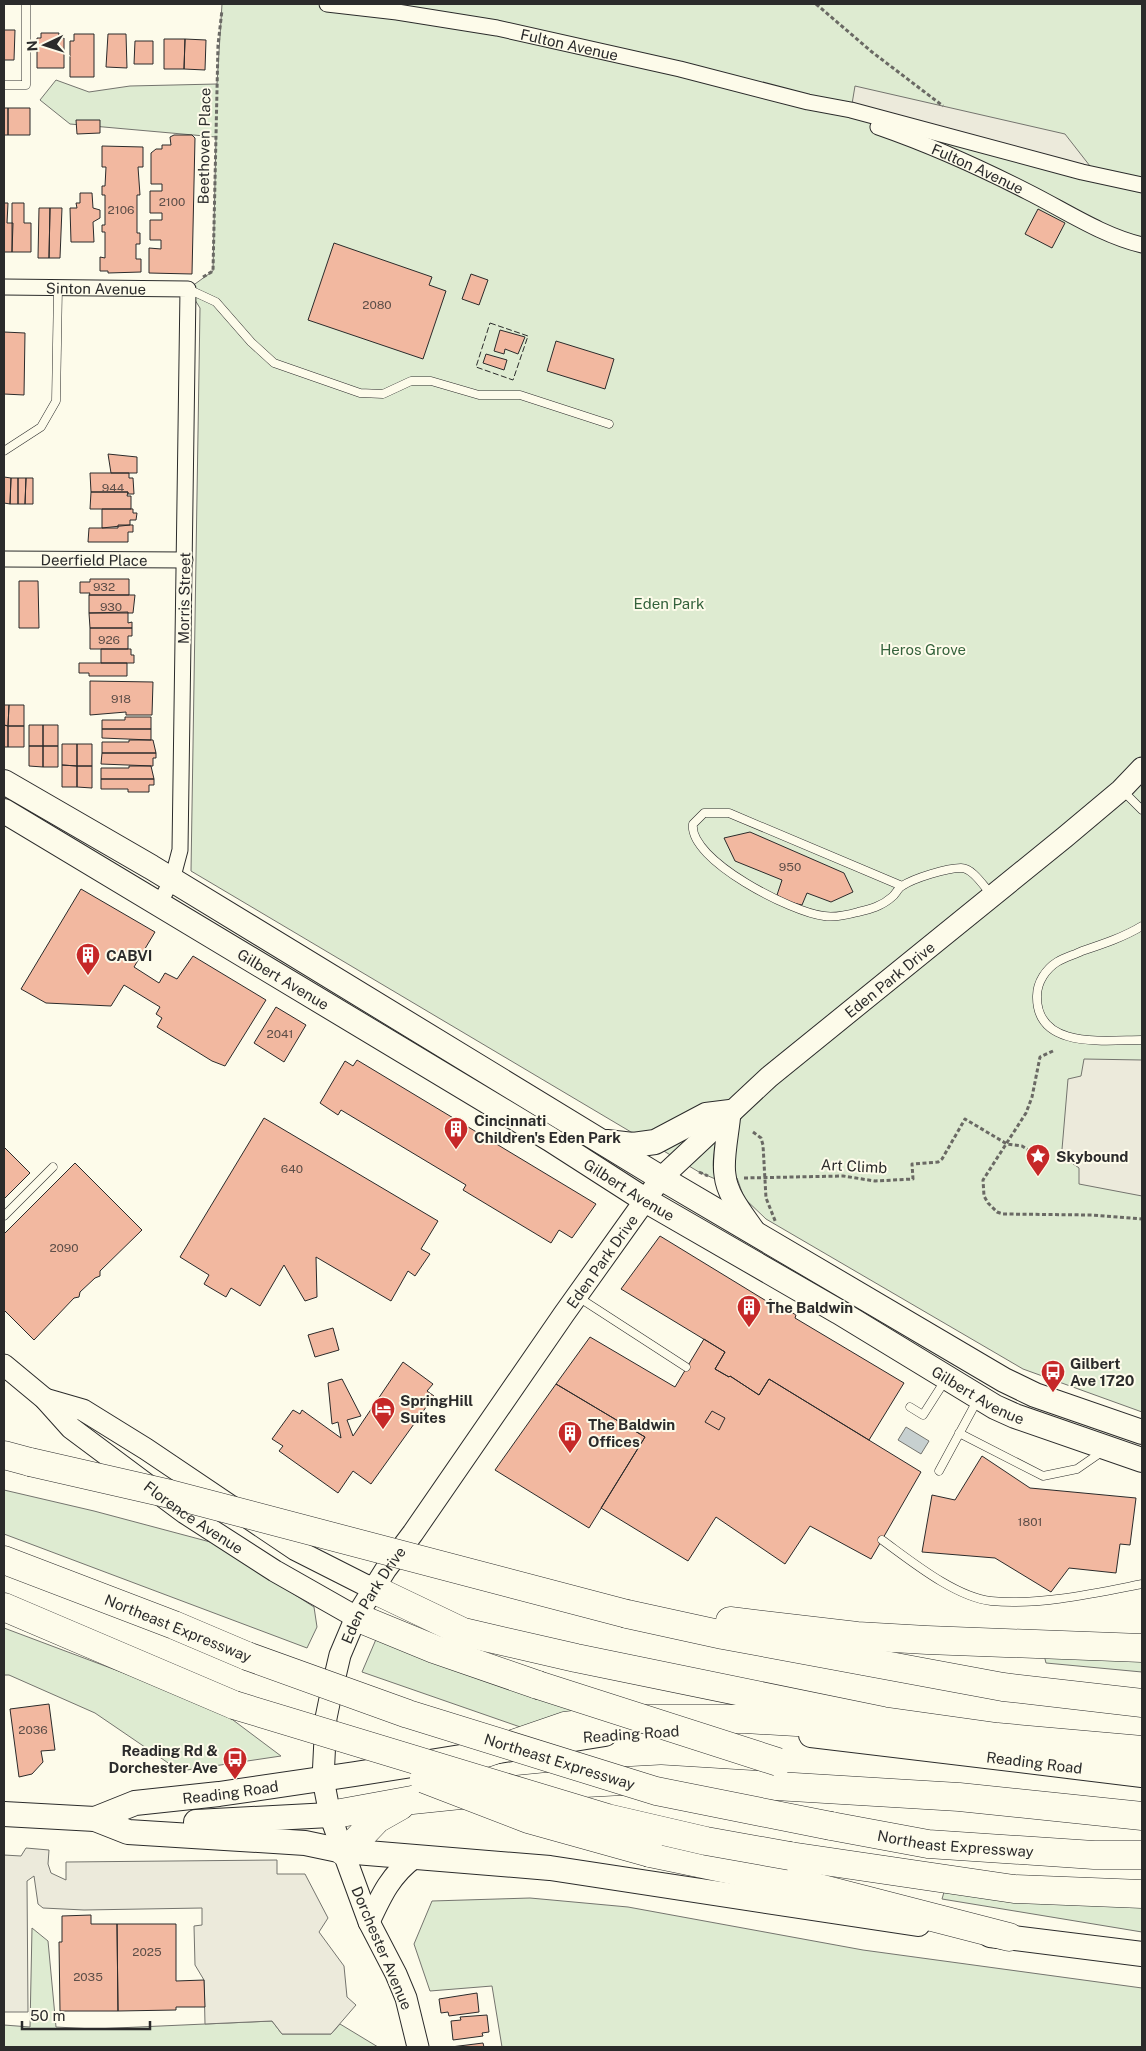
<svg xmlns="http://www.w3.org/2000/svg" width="1146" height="2051" viewBox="0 0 1146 2051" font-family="'Public Sans',sans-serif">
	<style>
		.green { fill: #deebd1; stroke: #74746e }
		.parking { fill: #eceadb; stroke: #74746e }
		.water { fill: #c7d0d0; stroke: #74746e }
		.building { fill: #f2b8a0; stroke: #2b2b2b }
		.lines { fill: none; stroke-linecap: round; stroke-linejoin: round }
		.lane-casing { stroke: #2b2b2b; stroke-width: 9 }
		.street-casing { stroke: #2b2b2b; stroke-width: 17 }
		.secondary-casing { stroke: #2b2b2b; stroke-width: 23 }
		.primary-casing { stroke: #2b2b2b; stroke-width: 26 }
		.highway-casing { stroke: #2b2b2b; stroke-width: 29 }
		.path { stroke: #6a6964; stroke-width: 3; stroke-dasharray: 4 2.5; stroke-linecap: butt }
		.lane { stroke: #fdfbea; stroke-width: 8 }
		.street { stroke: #fdfbea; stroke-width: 15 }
		.secondary { stroke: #fdfbea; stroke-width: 21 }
		.primary { stroke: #fdfbea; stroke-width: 24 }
		.highway { stroke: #fdfbea; stroke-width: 28 }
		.highway-bridge-casing { stroke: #2b2b2b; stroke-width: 29; stroke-linecap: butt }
		.highway-bridge { stroke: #fdfbea; stroke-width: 28 }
		.fence { stroke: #2b2b2b; stroke-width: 1; stroke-dasharray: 6 2.5; stroke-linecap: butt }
		.labels { text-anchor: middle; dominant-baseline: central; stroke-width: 4; stroke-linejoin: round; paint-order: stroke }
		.number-label { font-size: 12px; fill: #5d4e48 }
		.street-label { font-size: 15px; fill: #2b2b2b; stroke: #fdfbea }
		.park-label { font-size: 15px; fill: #34623c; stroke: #fdfbea }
		.poi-label { font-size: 15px; font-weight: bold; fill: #2b2b2b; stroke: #fdfbea; text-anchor: start }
	</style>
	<rect width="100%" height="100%" fill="#fdfbea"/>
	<path class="green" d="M222,4H1142V1412L1023,1369L766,1219L744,1198L737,1178L720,1181L699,1172L657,1147L651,1130L639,1134L631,1132L191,871L200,308L188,289L213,271L216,137L70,124L40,100L56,80L89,92L130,86L217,84Z
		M4,1490L94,1511L214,1543L314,1607L317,1627L307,1648L4,1534Z
		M4,1628L217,1708L281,1756L180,1771L95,1713L9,1675H4Z
		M377,1637L593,1715L526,1729L362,1672Z
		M1044,1655L1142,1657V1672L1046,1663Z
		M944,1892L1142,1906V1932L942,1899Z
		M530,1898L628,1907L863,1950L1142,1988V2047H502L492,1986L430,1991L414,1944L432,1901Z
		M32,1928L48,1941L56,2027L94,2029L272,2021L282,2034H331L340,2024L378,2047H4V2025L30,2027Z"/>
	<path class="parking" d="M855,86L1065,134L1097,175L851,110Z
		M1084,1059L1142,1060V1196L1079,1184V1168L1072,1163L1061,1161L1068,1079L1081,1076Z
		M26,1848L49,1850L48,1864L51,1873L66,1880V1862L277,1860V1874H305L328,1918L319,1932L344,1966L347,1997L356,2005L331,2034H282L272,2021L205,2024L204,1980L195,1965L194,1926L202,1925V1908L84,1910L43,1908L38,1904L34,1876L27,1881L28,2012H4V1855L21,1856Z"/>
	<path class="water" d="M906,1427L929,1441L921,1454L898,1440Z"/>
	<path class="building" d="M4,30H15L14,60H4Z
		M41,33H59L58,38H64V68H37V38H41Z
		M74,34H94V77H70V41H74Z
		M108,34H126L127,68L106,67Z
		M164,39H185L184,69H164Z
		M185,39L206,40L205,70L184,69Z
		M135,41H153V64H134Z
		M4,108H8V135H4Z
		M8,108H30V135H8Z
		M76,120H100V133L77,134Z
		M174,135H192L195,138L192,274L149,273V248L161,249V240H150V220H162V213H150V191H162V184H151V153L156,149H162V145H171L170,137Z
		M102,146L143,147V167H138L140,195H137V233H140V244H136V259H141V272L108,273V271H100V257L105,258V232H102V225H105V195H102V186H105L106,167H102Z
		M80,193H92L93,208L100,210V218L93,222L94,242H71L70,208H77L76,203H80Z
		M4,203H8L7,223H13L12,252H4Z
		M12,203H24V223H31V252H12Z
		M39,208H50L49,258H38Z
		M50,208H62L60,258H49Z
		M1038,209L1065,223L1052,248L1025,234Z
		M334,243L432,277L429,285L446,291L423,359L308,320Z
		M471,274L488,280L479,305L462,299Z
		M500,330L525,337L518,354L505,349L504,354L494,351Z
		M4,332L25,333L24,395L4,394Z
		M556,341L614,359L605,389L547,371Z
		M486,354L507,360L504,370L483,363Z
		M108,454L137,457V473H111Z
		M90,473H129V478H133L134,494H128V492H91Z
		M4,477L11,478L10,504L4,503Z
		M11,478H18V504H10Z
		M18,478H26L25,504H18Z
		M26,478H33V504H25Z
		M91,492H128L127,496H131V509H90Z
		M102,509H133V513H137L136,520H130V525L102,528Z
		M118,525H133V532H128V542H88L89,528H118Z
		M90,579H129V595H89L90,593H80V582H90Z
		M19,581H38L39,628H19Z
		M89,595H135L133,613H89Z
		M128,612V623L132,622V628H90L89,613Z
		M90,628H132V636H128V649H90Z
		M101,649H131V655H134V663H101Z
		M79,663H127V676H89V673H79Z
		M90,681L153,682L152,715H126V712L90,715Z
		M4,705H9L8,726L4,725Z
		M9,705H24V726H8Z
		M125,717H151V729H102V720H125Z
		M4,725L8,726V747H4Z
		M29,725H43V746H29Z
		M43,725H58V746H43Z
		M8,726H24V747H8Z
		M102,729H151V740L102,738Z
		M129,740H153L156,753H102V742H129Z
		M62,744H77V766L62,765Z
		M77,744H92V766H77Z
		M29,746H43V767L29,766Z
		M43,746H58V767H43Z
		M102,753H156V758H153V766L101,764Z
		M62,765L77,766V787H62Z
		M77,766H92V788L77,787Z
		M129,766H151L154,779H101V768H129Z
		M101,779H154V785H149V792H128V789H101Z
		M750,832L844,873L853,892L831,902L807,893L802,905L789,902L777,895L782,880L735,861L724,838Z
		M81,889L155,932L134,967L159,983L165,973L177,979L193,956L266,1000L225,1066L212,1061L157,1027L162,1018L156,1014L160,1007L124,985L111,1006L46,1003L21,989Z
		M276,1007L306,1025L284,1062L254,1043Z
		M357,1060L596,1204L572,1238L559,1230L551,1243L463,1190L466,1185L341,1110L338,1115L320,1103L345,1061L353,1066Z
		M264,1118L438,1221L421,1249L430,1254L415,1276L408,1271L391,1301L316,1257L317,1297L305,1301L284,1265L260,1306L231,1288L226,1297L204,1284L209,1275L180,1257Z
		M4,1147L30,1173L4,1199Z
		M75,1163L142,1230L100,1271V1276L95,1278L80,1292L79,1297L74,1298L34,1340L4,1310V1234Z
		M660,1236L768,1302L770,1299L796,1315L795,1318L904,1383L869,1440L769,1379L759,1395L730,1376L729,1377L715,1369L725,1352L621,1289Z
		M333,1328L339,1350L315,1357L308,1335Z
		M590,1337L675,1387L704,1339L725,1352L715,1369L729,1377L730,1376L759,1395L769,1379L921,1472L871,1559L810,1526L785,1564L716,1517L688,1561L601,1508L645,1437L556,1384Z
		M403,1362L433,1384L427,1391L434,1396L371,1484L353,1471L338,1493L279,1451L283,1446L272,1439L293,1410L300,1414L302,1410L341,1438L338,1422L332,1424L328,1383L342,1379L361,1416L347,1420L353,1436Z
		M556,1384L645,1437L589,1528L495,1470Z
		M712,1411L725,1418L719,1430L705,1422Z
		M982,1456L1030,1488L1136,1498L1130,1545L1120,1544L1116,1573L1069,1568L1051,1592L995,1558L922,1552L932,1495L955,1500Z
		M49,1704L55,1750L41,1751L43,1762L32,1774L19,1777L10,1709Z
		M91,1915V1924H117L118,2011H60L59,1942H62V1916Z
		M117,1924H176V1981L204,1980L205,2007H176V2010L118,2011Z
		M477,1993L479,2012L449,2016L448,2012L441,2013L439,1999Z
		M487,2015L489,2032L482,2033L483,2036L453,2040L451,2021L461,2020L460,2017Z
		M483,2043L484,2047H451Z"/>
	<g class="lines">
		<defs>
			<path id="lane" d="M4,85H26V4
				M188,289L216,302L251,342L274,363L360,393L383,394L411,381H431L479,395H520L609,424
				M4,451L41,427L56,401L58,288
				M1123,791L1142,810
				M902,886L729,813H704L693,824C688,860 793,913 824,916C835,918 847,915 858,912C871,909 882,906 892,897C896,894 898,888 902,886C914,878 947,868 961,868C973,868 984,887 992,895
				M1142,926C1124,937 1103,944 1082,951C1074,955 1065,957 1057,962C1046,969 1037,982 1037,996C1036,1050 1106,1040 1142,1040
				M4,1216L53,1167
				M578,1297L686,1367
				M910,1407L923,1415L946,1379
				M959,1433L1043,1476L1077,1469L1103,1451
				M939,1471L978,1399
				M882,1540C911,1561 955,1597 991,1601C1038,1606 1096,1593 1142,1584"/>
			<g id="street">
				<path id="s1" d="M327,4L397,12L497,28L680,69L808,102L851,110L1082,172L1142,185"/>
				<path id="s2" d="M878,127C930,145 979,167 1028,192C1066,211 1101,235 1142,245"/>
				<path id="s3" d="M4,287L188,289L180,850L172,880L159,904"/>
				<path id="s4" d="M4,559L185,560"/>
			</g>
			<g id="secondary">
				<path d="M730,1112C729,1130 722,1159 725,1175C727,1196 744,1215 756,1233"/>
				<path id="s5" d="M4,1365L45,1399L71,1428L185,1513L275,1571L356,1617"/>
				<path d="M45,1399L83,1410L146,1449L296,1550L373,1589"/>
				<path d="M369,1922C381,1896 391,1874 415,1857"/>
				<path id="s6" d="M418,2047L406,1998L396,1974L369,1922L343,1851L330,1815L323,1779L326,1718L332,1689L340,1655L356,1617L386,1569L413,1533L564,1314L661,1178L769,1077L1065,837L1121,790L1142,768"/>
			</g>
			<g id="primary">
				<path d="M4,782L151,867L661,1178L1004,1380L1035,1395L1142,1432"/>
				<path id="s7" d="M4,811L550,1139L645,1200L839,1312L995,1407L1015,1416L1142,1460"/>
				<path d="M607,1142L633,1145L655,1142L706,1115L730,1112"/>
				<path id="s8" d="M811,1735L1142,1775"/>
				<path d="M4,1814L95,1819L128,1832L305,1843L343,1851L550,1868L918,1924"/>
				<path id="s9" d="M95,1819L135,1803L219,1794L355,1774L605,1734"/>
				<path d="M196,1822L330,1815"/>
				<path d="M990,1935L1142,1954"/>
			</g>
			<g id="highway">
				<path d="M4,1455L30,1462"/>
				<path d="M4,1560L174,1625L247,1656"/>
				<path d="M373,1589L463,1632L576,1658L883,1721L997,1737L1142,1750"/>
				<path d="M4,1607L234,1705"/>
				<path d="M627,1614L723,1635L1003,1687L1142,1703"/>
				<path d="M356,1617L434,1649L538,1685"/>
				<path d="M730,1621L857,1636L927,1640L1142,1648"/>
				<path d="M486,1753L565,1726L621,1719H745L847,1725"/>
				<path d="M513,1790L585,1783L661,1779L959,1797L1142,1816"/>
				<path d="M330,1815L412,1800L470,1794"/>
				<path id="s10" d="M831,1826L928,1844L1094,1855H1142"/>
				<path d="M343,1851L356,1841L377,1819L400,1806"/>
				<path d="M650,1853L819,1888L1009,1937"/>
				<path d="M790,1856L1014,1889L1142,1894"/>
			</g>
		</defs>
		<use href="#lane" class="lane-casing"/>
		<use href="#street" class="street-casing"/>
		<use href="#secondary" class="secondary-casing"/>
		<use href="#primary" class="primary-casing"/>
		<use href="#highway" class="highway-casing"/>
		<path class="path" d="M816,4L872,52L943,106
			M203,277L213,271L218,45L222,10
			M1053,1051L1040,1057L1032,1097L1026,1113L983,1180L984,1196L988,1203L997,1212L1003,1214L1092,1215L1142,1219
			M753,1132L761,1138L763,1145L766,1198L776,1223
			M699,1172L708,1176
			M744,1178L843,1176L875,1181L913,1179L912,1164L938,1162L942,1159L965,1119L1007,1144L1022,1146L1043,1159"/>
		<use href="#lane" class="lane"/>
		<use href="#street" class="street"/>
		<use href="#secondary" class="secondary"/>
		<use href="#primary" class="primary"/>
		<use href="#highway" class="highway"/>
		<defs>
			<g id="highway-bridge">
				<path d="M30,1462L170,1494L627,1614"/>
				<path id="s11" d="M247,1656L408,1714L656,1791L831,1826"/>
				<path d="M538,1685L778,1762"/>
				<path d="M234,1705L607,1818L706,1841L790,1856"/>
				<path d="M424,1779L528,1819L650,1853"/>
			</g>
		</defs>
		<use href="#highway-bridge" class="highway-bridge-casing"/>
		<use href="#highway-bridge" class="highway-bridge"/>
		<path class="fence" d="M490,323L528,336L513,380L476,367Z"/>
	</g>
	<defs>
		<symbol id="building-pin" viewBox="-11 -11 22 30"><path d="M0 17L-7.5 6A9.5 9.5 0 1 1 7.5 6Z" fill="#c62828" stroke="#fdfbea"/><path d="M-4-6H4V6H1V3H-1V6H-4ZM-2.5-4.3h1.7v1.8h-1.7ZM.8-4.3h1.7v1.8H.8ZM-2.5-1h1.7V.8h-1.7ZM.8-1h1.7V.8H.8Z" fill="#fff"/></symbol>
		<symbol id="sight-pin" viewBox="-11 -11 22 30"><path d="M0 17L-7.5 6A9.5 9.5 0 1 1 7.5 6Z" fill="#c62828" stroke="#fdfbea"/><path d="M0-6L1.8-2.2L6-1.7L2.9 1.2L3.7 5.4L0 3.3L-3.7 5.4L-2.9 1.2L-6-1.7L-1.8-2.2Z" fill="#fff"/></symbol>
		<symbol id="bus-pin" viewBox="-11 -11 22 30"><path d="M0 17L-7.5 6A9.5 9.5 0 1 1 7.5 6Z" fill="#c62828" stroke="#fdfbea"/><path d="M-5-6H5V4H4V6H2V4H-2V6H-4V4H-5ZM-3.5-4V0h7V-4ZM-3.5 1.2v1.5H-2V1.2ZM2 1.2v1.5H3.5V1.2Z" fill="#fff"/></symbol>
		<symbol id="hotel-pin" viewBox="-11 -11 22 30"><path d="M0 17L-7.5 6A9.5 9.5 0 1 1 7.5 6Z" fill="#c62828" stroke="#fdfbea"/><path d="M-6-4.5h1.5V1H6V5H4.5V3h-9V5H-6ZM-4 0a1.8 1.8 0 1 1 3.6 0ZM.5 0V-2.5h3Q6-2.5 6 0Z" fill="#fff"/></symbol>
	</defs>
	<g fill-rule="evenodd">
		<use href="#building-pin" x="74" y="941" width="28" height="38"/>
		<use href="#building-pin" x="442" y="1115" width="28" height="38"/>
		<use href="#sight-pin" x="1024" y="1142" width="28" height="38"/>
		<use href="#building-pin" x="735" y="1293" width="28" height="38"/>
		<use href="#bus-pin" x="1039" y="1358" width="28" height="38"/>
		<use href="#hotel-pin" x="369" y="1395" width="28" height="38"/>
		<use href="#building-pin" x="556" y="1419" width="28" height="38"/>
		<use href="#bus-pin" x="221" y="1745" width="28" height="38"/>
	</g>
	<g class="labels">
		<g class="number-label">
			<text x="172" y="202">2100</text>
			<text x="121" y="210">2106</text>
			<text x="377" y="305">2080</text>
			<text x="113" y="488">944</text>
			<text x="104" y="587">932</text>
			<text x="111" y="607">930</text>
			<text x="109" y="640">926</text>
			<text x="121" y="699">918</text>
			<text x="790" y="867">950</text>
			<text x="280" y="1034">2041</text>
			<text x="292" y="1169">640</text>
			<text x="64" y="1248">2090</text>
			<text x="1030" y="1522">1801</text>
			<text x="33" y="1730">2036</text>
			<text x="147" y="1952">2025</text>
			<text x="88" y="1977">2035</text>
		</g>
		<g class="street-label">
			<text stroke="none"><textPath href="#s1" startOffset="246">Fulton Avenue</textPath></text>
			<text transform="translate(204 146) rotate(-89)">Beethoven Place</text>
			<text stroke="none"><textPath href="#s2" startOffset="108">Fulton Avenue</textPath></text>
			<text stroke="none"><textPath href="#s3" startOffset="92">Sinton Avenue</textPath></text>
			<text stroke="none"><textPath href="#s4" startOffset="90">Deerfield Place</textPath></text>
			<text transform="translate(184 598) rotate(-89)">Morris Street</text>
			<text stroke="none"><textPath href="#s7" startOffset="326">Gilbert Avenue</textPath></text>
			<text stroke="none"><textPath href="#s6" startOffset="1290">Eden Park Drive</textPath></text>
			<text transform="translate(854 1166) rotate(3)">Art Climb</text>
			<text stroke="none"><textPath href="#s7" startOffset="731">Gilbert Avenue</textPath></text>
			<text stroke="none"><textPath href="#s6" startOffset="885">Eden Park Drive</textPath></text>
			<text stroke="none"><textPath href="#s7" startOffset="1136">Gilbert Avenue</textPath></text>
			<text stroke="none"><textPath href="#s5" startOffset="244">Florence Avenue</textPath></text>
			<text stroke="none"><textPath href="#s6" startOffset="480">Eden Park Drive</textPath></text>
			<text transform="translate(178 1628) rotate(22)">Northeast Expressway</text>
			<text transform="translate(631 1734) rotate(-4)">Reading Road</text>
			<text stroke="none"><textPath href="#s11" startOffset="330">Northeast Expressway</textPath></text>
			<text stroke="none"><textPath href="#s8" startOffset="225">Reading Road</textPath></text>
			<text stroke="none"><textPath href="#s9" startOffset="139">Reading Road</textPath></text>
			<text stroke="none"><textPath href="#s10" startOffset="126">Northeast Expressway</textPath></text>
			<text transform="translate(382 1948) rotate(67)">Dorchester Avenue</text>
		</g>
		<g class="park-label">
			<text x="669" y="603">Eden Park</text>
			<text x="923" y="649">Heros Grove</text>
		</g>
		<g class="poi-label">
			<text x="106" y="955">CABVI</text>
			<text x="474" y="1120">Cincinnati<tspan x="474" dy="17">Children's Eden Park</tspan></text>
			<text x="1056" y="1156">Skybound</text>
			<text x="766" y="1307">The Baldwin</text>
			<text x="1070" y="1363">Gilbert<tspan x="1070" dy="17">Ave 1720</tspan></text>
			<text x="400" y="1400">SpringHill<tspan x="400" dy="17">Suites</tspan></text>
			<text x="588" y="1424">The Baldwin<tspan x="588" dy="17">Offices</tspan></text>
			<text x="218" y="1750" text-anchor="end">Reading Rd &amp;<tspan x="218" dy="17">Dorchester Ave</tspan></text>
		</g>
	</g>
	<rect width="1146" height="2051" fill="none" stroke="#2b2b2b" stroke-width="10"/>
	<g transform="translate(45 45) rotate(266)" stroke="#fdfbea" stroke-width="4" paint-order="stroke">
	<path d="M0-4L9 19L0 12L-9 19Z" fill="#2b2b2b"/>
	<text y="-8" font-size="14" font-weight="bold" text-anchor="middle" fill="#2b2b2b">N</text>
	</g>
	<path d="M22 2021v8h128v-8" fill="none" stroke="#2b2b2b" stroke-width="2.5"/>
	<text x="30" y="2021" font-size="15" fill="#2b2b2b" stroke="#fdfbea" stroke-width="4" paint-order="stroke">50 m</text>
</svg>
